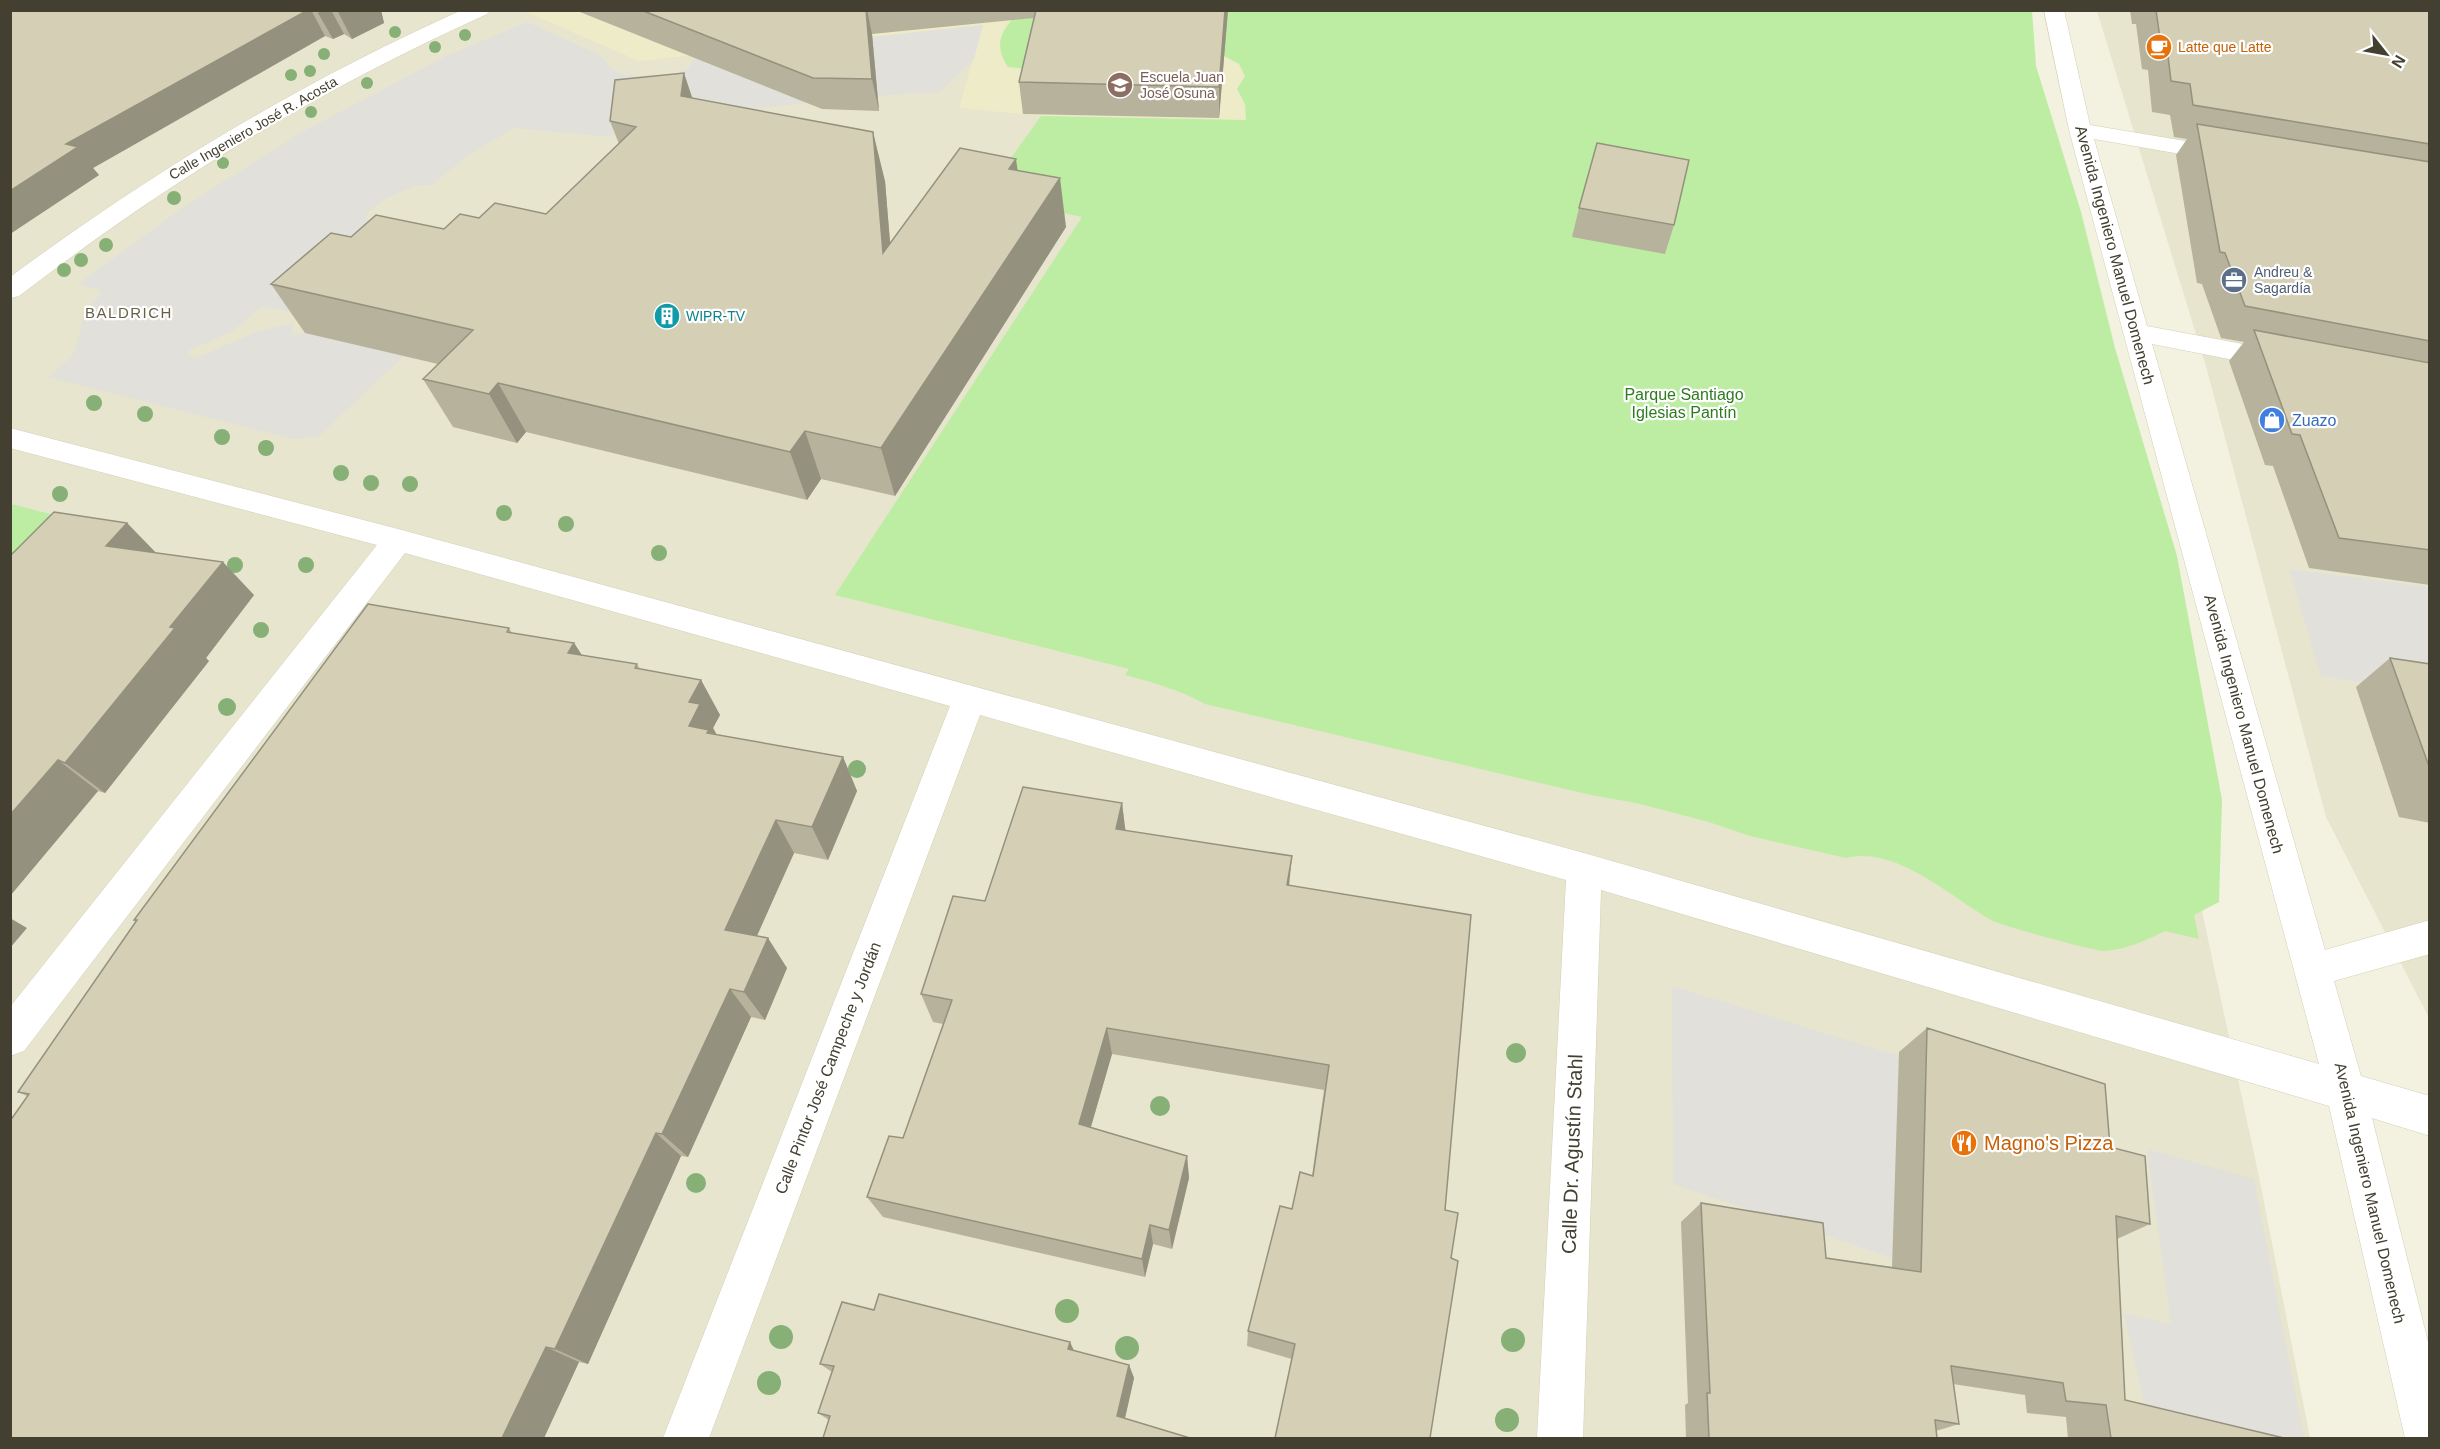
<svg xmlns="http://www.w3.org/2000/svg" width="2440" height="1449" viewBox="0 0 2440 1449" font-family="Arial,sans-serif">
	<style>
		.residential { fill: #e7e5cd }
		.education { fill: #eeebc8 }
		.green { fill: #bceda3 }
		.parking { fill: #e2e0da }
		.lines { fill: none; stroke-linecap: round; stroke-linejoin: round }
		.minor-casing { stroke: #d4d0b6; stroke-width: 1 }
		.minor { fill: #fff; fill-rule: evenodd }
		.tree { fill: #87b076 }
		.wall { fill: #b6b29c }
		.shaded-wall { fill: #94917f }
		.building { fill: #d4cfb5; stroke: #94917f; stroke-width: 1.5 }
		.labels { text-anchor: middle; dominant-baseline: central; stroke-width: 4.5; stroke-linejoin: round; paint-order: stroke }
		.far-food-label { font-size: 14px; fill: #c56008; stroke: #fff; text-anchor: start }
		.far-education-label { font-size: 14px; fill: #785e54; stroke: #fff; text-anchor: start }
		.far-street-label { font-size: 14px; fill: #444031; stroke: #fff }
		.far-service-label { font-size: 14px; fill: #4e5e75; stroke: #fff; text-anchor: start }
		.far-culture-label { font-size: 14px; fill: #0d838f; stroke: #fff; text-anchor: start }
		.far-neighbourhood-label { font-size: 15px; letter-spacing: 1.5px; fill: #686147; stroke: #fff }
		.street-label { font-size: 16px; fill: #444031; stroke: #fff }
		.park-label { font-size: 16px; fill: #2e7b1f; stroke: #fff }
		.shop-label { font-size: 16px; fill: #366cbe; stroke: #fff; text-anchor: start }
		.near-food-label { font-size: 20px; fill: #c56008; stroke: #fff; text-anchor: start }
		.near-street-label { font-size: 20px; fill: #444031; stroke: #fff }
	</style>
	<rect width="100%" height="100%" fill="#f3f1e0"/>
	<path class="residential" d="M10,11H2009L2259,1177L2310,1438H11Z
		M2097,11H2429V1018L2326,817L2207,370Z"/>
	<path class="education" d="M529,10L1313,11L1256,121L1041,116L959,108L983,25L639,61L526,12Z"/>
	<path class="green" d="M1107,10L2032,11L2036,66L2081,212L2115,348L2177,556L2222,800L2219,902L2194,915L2199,939L2165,931C2147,940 2125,950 2104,951C2094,951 2003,926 1993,921C1951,898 1897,845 1846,858L1750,836L1709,822L1636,803L1591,795L1205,704C1180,690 1152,682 1125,675L1129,669L835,595L1082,217L984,196L1041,116L1246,120L1245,104L1237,89L1245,76L1239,64L1224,56L1037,52L1026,69L1008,67C996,49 998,35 1012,20Z
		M11,504L66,518L11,594Z"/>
	<path class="parking" d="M527,22L600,55L607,62L611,69L623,74L649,77L671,75L688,69L696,56L983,25L974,59L939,93H912L685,115L648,98L611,137L514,128L467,156L432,185L414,186L385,199L367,213L366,220L373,222L314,317L262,306L233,331L188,351L189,355L195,357L203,355L256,332L293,323L292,335L305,333L404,356L318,437L293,439L48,377L72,356L76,349L82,321L91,304L100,295V290L78,284L185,206L302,132L444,57Z
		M2289,569L2429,587V694L2321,676Z
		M1672,986L1899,1056L1892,1258L1673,1184Z
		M2147,1149L2254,1179L2304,1438H2247L2146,1412L2124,1313L2171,1324Z"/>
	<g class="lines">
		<defs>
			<path id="minor" d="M462,10H490L487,14C315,92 169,181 19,296L10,298V277C152,172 301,82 462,10Z
				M2044,10H2064L2090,125L2227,148L2235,150L2239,155L2235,160L2227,162L2094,139L2147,326L2280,351L2289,354L2293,360L2289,366L2280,369L2152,344L2325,950L2430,920V954L2334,981L2361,1076L2430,1096V1136L2372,1118L2430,1350V1438H2405L2329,1106L1601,890L1583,1438H1537L1566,880L980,715L709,1438H663L950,706L405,553L24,1051L10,1056V1007L377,545L10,448V428L398,529L1584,853L2319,1064L2069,130Z"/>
		</defs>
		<use href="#minor" class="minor-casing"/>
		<use href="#minor" class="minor"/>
	</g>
	<g class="tree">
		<circle cx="395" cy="32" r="6"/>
		<circle cx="465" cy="35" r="6"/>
		<circle cx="435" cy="47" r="6"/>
		<circle cx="324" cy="54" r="6"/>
		<circle cx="310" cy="71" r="6"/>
		<circle cx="291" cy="75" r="6"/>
		<circle cx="367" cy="83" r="6"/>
		<circle cx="311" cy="112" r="6"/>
		<circle cx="223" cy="163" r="6"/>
		<circle cx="174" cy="198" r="7"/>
		<circle cx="106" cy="245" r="7"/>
		<circle cx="81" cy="260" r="7"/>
		<circle cx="64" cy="270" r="7"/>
		<circle cx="94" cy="403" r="8"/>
		<circle cx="145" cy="414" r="8"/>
		<circle cx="222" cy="437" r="8"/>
		<circle cx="266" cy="448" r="8"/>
		<circle cx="341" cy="473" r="8"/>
		<circle cx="371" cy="483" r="8"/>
		<circle cx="410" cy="484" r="8"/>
		<circle cx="60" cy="494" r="8"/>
		<circle cx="504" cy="513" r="8"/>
		<circle cx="566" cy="524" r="8"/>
		<circle cx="659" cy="553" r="8"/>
		<circle cx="235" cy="565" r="8"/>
		<circle cx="306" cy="565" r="8"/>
		<circle cx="261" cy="630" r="8"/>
		<circle cx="227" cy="707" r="9"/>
		<circle cx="857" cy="769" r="9"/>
		<circle cx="1516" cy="1053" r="10"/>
		<circle cx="1160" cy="1106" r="10"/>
		<circle cx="696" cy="1183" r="10"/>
		<circle cx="1067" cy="1311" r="12"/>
		<circle cx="781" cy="1337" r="12"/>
		<circle cx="1513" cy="1340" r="12"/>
		<circle cx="1127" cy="1348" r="12"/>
		<circle cx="769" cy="1383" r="12"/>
		<circle cx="1507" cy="1420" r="12"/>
	</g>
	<path class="wall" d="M10,10H381L384,23L352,39L344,34L333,39L325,36L93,168L99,175L10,234Z
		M575,10H1228L1219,118L1023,114L1019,82L1034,18L872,34L879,111L822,109Z
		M2130,10H2430V585L2309,568L2273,466L2265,465L2229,361L2244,342L2221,338L2202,284L2197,283L2176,155L2187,139L2174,137L2170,115L2152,112L2148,70L2142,69L2136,24H2132Z
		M692,98L885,181L890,244L1017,170L1066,227L895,496L821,479L807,500L526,432L517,443L453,427L423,379L438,364L305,333L271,284L351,237L444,229L479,218L546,214L619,144L610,121Z
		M1579,208L1674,225L1665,254L1572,237Z
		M127,523L156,553L254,595L206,658L209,661L105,793L98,791L10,896V556Z
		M509,628L512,633L574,643L582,655L637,664L640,669L701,680L720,715L713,728L717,735L843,757L857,791L828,860L794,853L757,936L787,968L765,1020L751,1017L688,1157L681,1156L588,1364L579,1362L544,1438L27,1096L18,1092L136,921L134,920Z
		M2390,658L2430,664V823L2399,817L2356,687Z
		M1122,803L1125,830L1289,885L1445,1210L1451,1258L1430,1438H1275L1292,1359L1247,1346L1248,1331L1292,1209L1312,1176L1324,1090L1112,1054L1091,1127L1187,1156L1189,1178L1172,1249L1153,1244L1145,1277L883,1217L867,1197L903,1138L943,1024L933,1022L921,994L985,901Z
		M1927,1028L2110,1147L2150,1224L2117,1239L2125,1400L2284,1438H2068L2066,1417L2027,1413L2025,1395L1953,1384L1959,1424L1936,1431L1937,1438H1686L1685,1405L1688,1403L1681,1222L1701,1203L1826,1258L1892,1267L1899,1052Z
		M874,1310L1074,1351L1129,1365L1134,1378L1125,1418L1190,1438H823L829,1420L818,1413L832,1372L820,1364Z"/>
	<path class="shaded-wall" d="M308,10H311L325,36L93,168L99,175L10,234V191L66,144Z
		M322,10H331L344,34L333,39L318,13Z
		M341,10H381L384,23L352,39L338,12Z
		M866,10H867L872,34L879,111L872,79Z
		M1225,10H1228L1219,118V87Z
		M684,73L700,121L681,96Z
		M873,132L885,181L895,302L883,253Z
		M1016,159L1023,208L1009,169Z
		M1060,178L1066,227L895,496L881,448Z
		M498,383L526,432L517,443L489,394Z
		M805,431L821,479L807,500L790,452Z
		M127,523L160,557L106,546Z
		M223,562L254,595L206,658L209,661L105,793L65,763L170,627Z
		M574,643L597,679L568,653Z
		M701,680L720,715L713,728L719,739L689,726V702Z
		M843,757L857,791L828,860L812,827Z
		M58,760L98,791L10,896V815Z
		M1122,803L1126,835L1116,829Z
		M776,820L794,853L746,960L725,930Z
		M1292,856L1289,886L1287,885Z
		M10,918L27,928L10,948Z
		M768,938L787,968L765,1020L744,992Z
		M730,989L751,1017L688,1157L662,1134Z
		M1107,1028L1112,1054L1085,1147L1079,1124Z
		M656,1133L681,1156L588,1364L555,1349Z
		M1187,1156L1189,1178L1172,1249L1169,1230Z
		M1150,1225L1153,1244L1145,1277L1142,1259Z
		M1070,1342L1077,1357L1068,1349Z
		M546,1347L579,1362L544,1438H502Z
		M1129,1365L1134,1378L1123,1427L1117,1416Z"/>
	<path class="building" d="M10,10H308L66,144L78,147L10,191Z
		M641,10H866L872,79L813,78Z
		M1036,10H1225L1219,87L1019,82Z
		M2156,10H2430V144L2193,105L2190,84L2171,81L2166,39L2160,38Z
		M684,73L681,96L873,132L883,253L960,148L1016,159L1009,169L1060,178L881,448L805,431L790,452L498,383L489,394L423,379L473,330L271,284L331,233L351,237L376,215L444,229L460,214L479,218L495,203L546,214L636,127L610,121L615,80Z
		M2197,124L2430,162V341L2245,306L2225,253L2220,252Z
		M1597,143L1689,160L1674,225L1579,208Z
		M2254,330L2430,363V550L2339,538L2300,435L2292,434Z
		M54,512L127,523L106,546L223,562L170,627L175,628L65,763L58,760L10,815V556Z
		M368,604L509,628L507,632L574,643L568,653L637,664L635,668L701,680L689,702L700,704L689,726L709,730L707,733L843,757L812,827L776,820L725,930L768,938L744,992L730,989L662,1134L656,1133L555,1349L546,1347L502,1438H10V1121L29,1094L18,1092L137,920H134Z
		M2390,658L2430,664V769Z
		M1023,787L1122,803L1116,829L1292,856L1287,885L1471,915L1445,1210L1458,1213L1451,1258L1458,1261L1430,1438H1275L1295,1344L1248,1331L1280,1206L1292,1209L1300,1172L1313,1176L1329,1065L1107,1028L1079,1124L1187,1156L1169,1230L1150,1225L1142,1259L867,1197L889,1136L903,1138L952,1000L921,994L953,896L985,901Z
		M1927,1028L2105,1084L2110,1147L2145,1156L2150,1224L2116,1216L2125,1400L2284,1438H2111L2106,1405L2066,1401L2063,1383L1951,1366L1959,1424L1935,1420L1937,1438H1709L1707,1393H1710L1701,1203L1823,1223L1826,1258L1921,1272Z
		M879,1294L1070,1342L1068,1349L1129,1365L1117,1416L1190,1438H823L830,1416L818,1413L834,1366L820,1364L842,1302L874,1310Z"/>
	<defs>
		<symbol id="cafe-disc" viewBox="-11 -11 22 22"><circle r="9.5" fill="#e8710a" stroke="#fff"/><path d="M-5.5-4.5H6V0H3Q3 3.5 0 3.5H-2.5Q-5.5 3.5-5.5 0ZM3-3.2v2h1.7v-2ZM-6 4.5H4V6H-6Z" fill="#fff"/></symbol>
		<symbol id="school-disc" viewBox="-11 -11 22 22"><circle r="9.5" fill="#8d6e63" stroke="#fff"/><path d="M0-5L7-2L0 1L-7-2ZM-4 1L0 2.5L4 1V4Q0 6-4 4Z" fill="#fff"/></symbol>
		<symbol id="office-disc" viewBox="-11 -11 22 22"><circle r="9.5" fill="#5c6f8a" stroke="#fff"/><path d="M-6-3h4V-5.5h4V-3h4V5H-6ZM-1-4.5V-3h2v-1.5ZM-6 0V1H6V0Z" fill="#fff"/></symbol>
		<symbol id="building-disc" viewBox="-11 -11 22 22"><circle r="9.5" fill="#0f9aa8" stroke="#fff"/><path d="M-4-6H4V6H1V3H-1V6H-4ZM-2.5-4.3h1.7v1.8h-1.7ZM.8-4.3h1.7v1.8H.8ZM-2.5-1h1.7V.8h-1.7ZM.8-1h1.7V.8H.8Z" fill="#fff"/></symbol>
		<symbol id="shop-disc" viewBox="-11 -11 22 22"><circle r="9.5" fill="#3f7fe0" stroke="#fff"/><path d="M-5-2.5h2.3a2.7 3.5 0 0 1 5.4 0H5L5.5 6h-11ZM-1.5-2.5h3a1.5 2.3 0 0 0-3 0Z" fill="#fff"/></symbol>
		<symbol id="restaurant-disc" viewBox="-11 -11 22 22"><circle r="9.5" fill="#e8710a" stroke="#fff"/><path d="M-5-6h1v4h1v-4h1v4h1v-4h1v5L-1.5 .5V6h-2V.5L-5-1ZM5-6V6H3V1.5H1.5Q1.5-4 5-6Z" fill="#fff"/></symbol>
	</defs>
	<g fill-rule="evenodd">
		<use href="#cafe-disc" x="2144" y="32" width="30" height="30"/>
		<use href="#school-disc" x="1105" y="70" width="30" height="30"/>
		<use href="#office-disc" x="2219" y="265" width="30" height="30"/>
		<use href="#building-disc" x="652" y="301" width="30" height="30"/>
		<use href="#shop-disc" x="2257" y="405" width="30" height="30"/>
		<use href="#restaurant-disc" x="1949" y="1128" width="30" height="30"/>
	</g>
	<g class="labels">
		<g class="far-food-label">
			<text x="2178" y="47">Latte que Latte</text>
		</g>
		<g class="far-education-label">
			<text x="1140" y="77">Escuela Juan<tspan x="1140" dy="16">José Osuna</tspan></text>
		</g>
		<g class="far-street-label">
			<text transform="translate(253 128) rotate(-30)">Calle Ingeniero José R. Acosta</text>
		</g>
		<g class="far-service-label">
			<text x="2254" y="272">Andreu &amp;<tspan x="2254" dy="16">Sagardía</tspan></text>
		</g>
		<g class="far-culture-label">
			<text x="686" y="316">WIPR-TV</text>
		</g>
		<g class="far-neighbourhood-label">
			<text x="129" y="312">BALDRICH</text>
		</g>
		<g class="street-label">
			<text transform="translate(2115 255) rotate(75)">Avenida Ingeniero Manuel Domenech</text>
			<text transform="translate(2244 724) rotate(75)">Avenida Ingeniero Manuel Domenech</text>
			<text transform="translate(828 1068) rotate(-69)">Calle Pintor José Campeche y Jordán</text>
			<text transform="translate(2370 1193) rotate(77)">Avenida Ingeniero Manuel Domenech</text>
		</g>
		<g class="park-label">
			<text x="1684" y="394">Parque Santiago<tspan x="1684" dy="18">Iglesias Pantín</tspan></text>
		</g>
		<g class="shop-label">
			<text x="2292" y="420">Zuazo</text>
		</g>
		<g class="near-food-label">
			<text x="1984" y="1143">Magno's Pizza</text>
		</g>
		<g class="near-street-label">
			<text transform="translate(1572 1154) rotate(-88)">Calle Dr. Agustín Stahl</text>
		</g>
	</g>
	<rect width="2440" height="1449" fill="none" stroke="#444031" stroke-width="24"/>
	<g transform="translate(2386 54) rotate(121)" stroke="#ffffff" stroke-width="4.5" paint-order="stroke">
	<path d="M0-4.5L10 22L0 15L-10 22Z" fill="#444031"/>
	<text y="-9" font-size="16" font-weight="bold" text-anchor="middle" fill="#444031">N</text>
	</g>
</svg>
